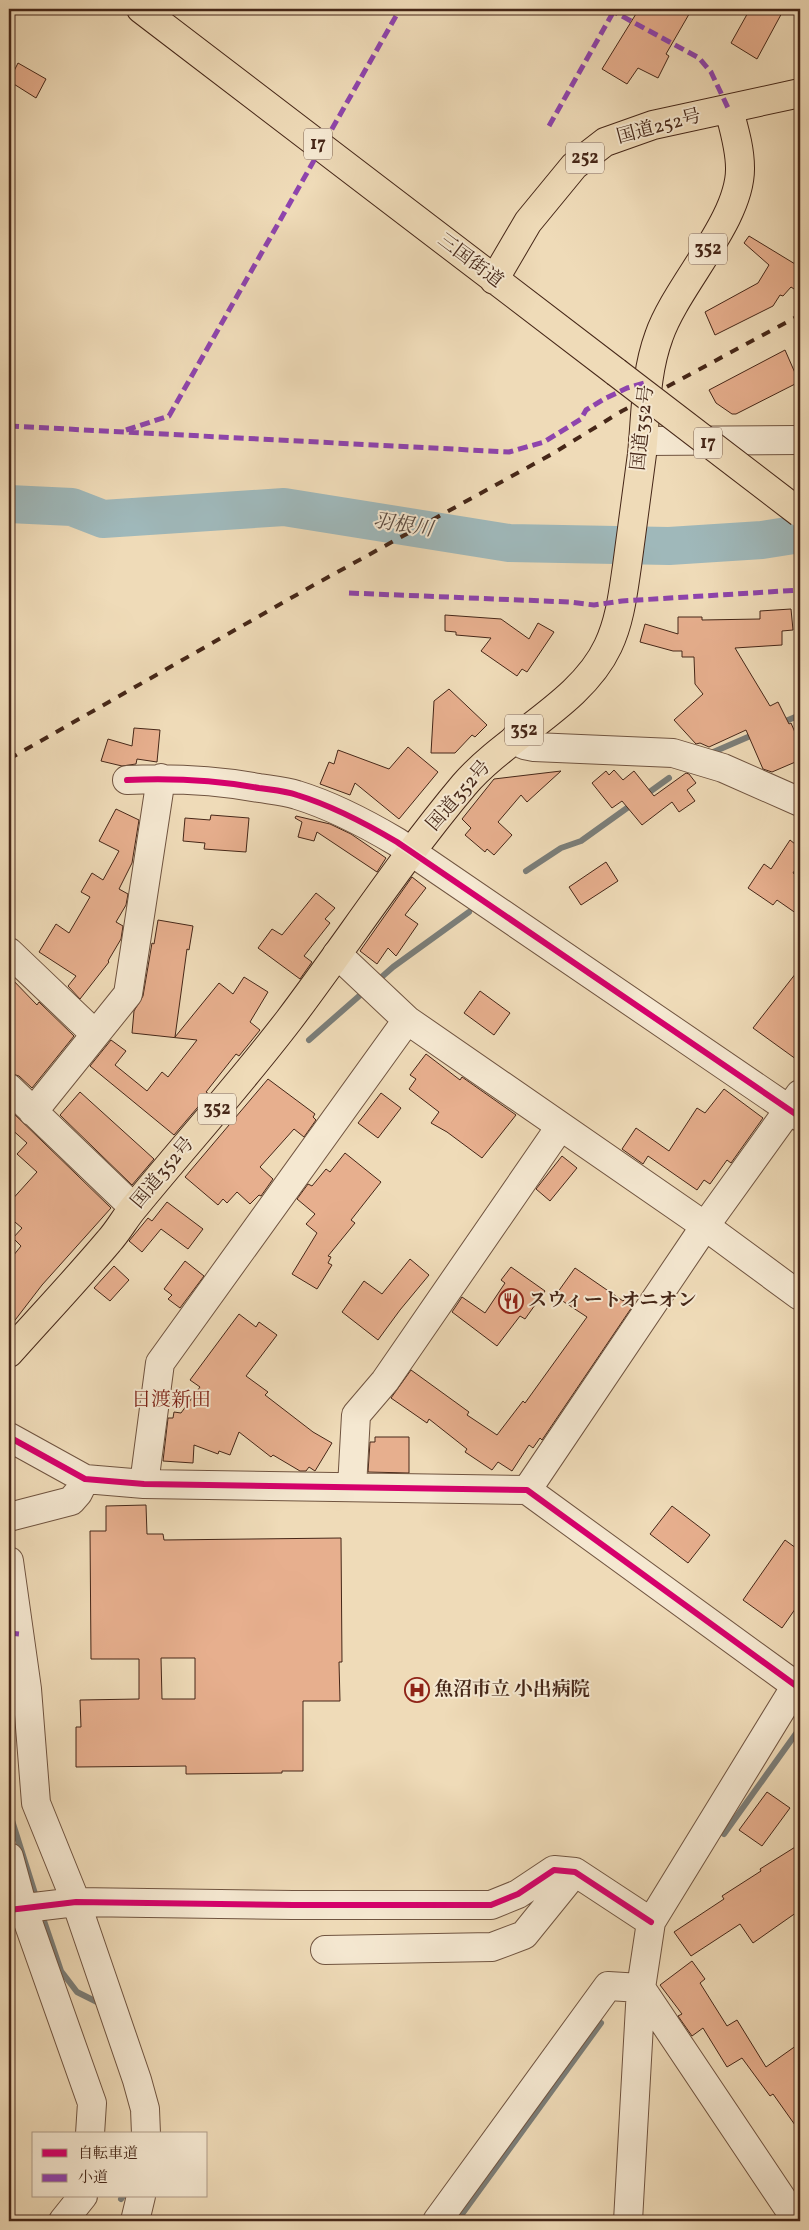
<svg xmlns="http://www.w3.org/2000/svg" width="809" height="2230" viewBox="0 0 809 2230" font-family="Vollkorn,'Noto Serif JP',serif">
	<style>
		.lines { fill: none; stroke-linecap: round; stroke-linejoin: round }
		.stream { stroke: #7b7e79; stroke-width: 6 }
		.river { stroke: #9fb8ba; stroke-width: 38 }
		.building { fill: #e7af8e; stroke: #462718; fill-rule: evenodd }
		.minor-casing { stroke: #705440; stroke-width: 30 }
		.highway-casing { stroke: #462718; stroke-width: 30 }
		.minor { stroke: #f5e8d1; stroke-width: 28 }
		.highway { stroke: #efdbb8; stroke-width: 28 }
		.rail { stroke: #462718; stroke-width: 4; stroke-dasharray: 9 9; stroke-linecap: butt }
		.highway-bridge-casing { stroke: #462718; stroke-width: 30; stroke-linecap: butt }
		.highway-bridge { stroke: #efdbb8; stroke-width: 28 }
		.quiet { stroke: #8e44ad; stroke-width: 5; stroke-dasharray: 10 5; stroke-linecap: butt }
		.cycleway-casing { stroke: #f5e8d1; stroke-width: 9 }
		.cycleway { stroke: #d6006c; stroke-width: 6 }
		.labels { text-anchor: middle; dominant-baseline: central; stroke-width: 4; stroke-linejoin: round; paint-order: stroke }
		.shield { fill: #f5e8d1; stroke: #7a6150; stroke-width: 1 }
		.shield-label { font-size: 18px; font-weight: bold; fill: #462718 }
		.street-label { font-size: 19px; fill: #462718; stroke: #f5e8d1 }
		.poi-label { font-size: 19px; font-weight: bold; fill: #462718; stroke: #f5e8d1; text-anchor: start }
		.water-label { font-size: 20px; font-style: italic; fill: #5c4b40; stroke: #f5e8d1 }
		.neighbourhood-label { font-size: 20px; fill: #7a1f14; stroke: #f5e8d1 }
	</style>
	<rect width="100%" height="100%" fill="#efdbb8"/>
	<filter id="stains"><feTurbulence type="fractalNoise" baseFrequency=".004" numOctaves="4"/><feColorMatrix values="0 0 0 0 .2 0 0 0 0 .09 0 0 0 0 .02 0 0 0 .5 -.17"/></filter>
	<radialGradient id="worn" r=".72"><stop offset=".6" stop-color="#630" stop-opacity="0"/><stop offset="1" stop-color="#630" stop-opacity=".3"/></radialGradient>
	<g class="lines">
		<path class="stream" d="M781,723L800,715
			M711,753L755,734
			M644,796L669,778
			M526,871L561,848L581,841L634,803
			M376,982L393,967L469,912
			M309,1040L366,990
			M9,1811L37,1900
			M724,1834L800,1728
			M41,1912L61,1971L77,1992L99,2003L100,2007
			M121,2199L123,2196
			M457,2221L601,2023"/>
		<path class="river" d="M9,504L72,507L103,519L284,507L509,543L669,546L762,540L800,534"/>
	</g>
	<path class="building" d="M639,9H692L666,54L669,56L658,78L638,68L627,84L602,69Z
		M750,9H784L757,59L731,43Z
		M18,63L46,79L36,98L9,81Z
		M749,236L800,267V293L791,287L783,296L780,295L773,306L715,335L705,312L758,283L769,265L744,243Z
		M785,350L799,382L736,414H732L716,403L709,390Z
		M791,609L793,630L782,631V645L735,648L770,706L778,702L789,724L791,723L800,744V760L772,772L763,769L746,730L709,747L700,743L696,744L674,720L703,694L695,684L694,657H682V651H673L640,642L645,624L678,634V617H702V620L760,619V611Z
		M445,615L501,619L529,639L538,623L554,632L527,672L522,669L517,676L481,651L491,638L456,635V632L445,631Z
		M449,689L487,725L475,737L472,735L455,753H431L434,701Z
		M134,728L160,730L157,762L137,759L136,764L122,766L101,761L108,739L132,746Z
		M408,747L438,772L399,819L355,783L350,795L320,784L329,762L334,764L338,750L389,769Z
		M614,770L623,780L634,771L654,796L686,773L689,774L696,783L687,790L695,801L679,812L672,802L642,825L622,801L612,808L592,783L606,771L609,775Z
		M561,771L527,802L521,795L498,822L512,835L494,855L487,849L485,852L465,835L471,828L462,819L494,779Z
		M116,809L139,820L132,863L119,889L128,894L126,905L116,922L123,926L121,939L108,961L109,962L80,999L68,986L76,976L39,952L56,924L69,933L90,897L81,892L92,873L103,880L119,851L99,841Z
		M211,815L249,818L246,852L204,849L205,843L183,841L185,818L210,820Z
		M296,816L330,824L351,834L386,858L377,872L317,832L314,841L298,837L302,822L295,818Z
		M790,840L800,848V862L793,873L800,878V916L777,900L773,905L748,888L764,864L771,869Z
		M606,862L618,881L581,905L569,887Z
		M412,877L426,888L405,915L418,924L396,956L388,948L377,964L360,951Z
		M316,893L335,908L325,919L330,923L304,956L312,962L300,979L258,948L272,929L282,935Z
		M158,920L193,926L189,950L187,949L175,1037L219,983L233,994L244,977L268,992L250,1022L260,1030L239,1056L236,1054L206,1092L209,1094L174,1135L90,1066L111,1040L126,1051L115,1065L147,1091L162,1072L168,1077L197,1040L132,1033L134,1011L143,996L152,943L154,944Z
		M800,968V1062L753,1028Z
		M9,976L37,1005L39,1002L74,1036L32,1088L19,1076L9,1073Z
		M480,991L510,1013L494,1035L464,1013Z
		M426,1054L460,1080L462,1077L516,1115L482,1158L447,1132L431,1123L439,1112L409,1089L416,1079L410,1075Z
		M268,1079L315,1114L313,1117L316,1120L304,1137L294,1129L260,1167L273,1179L261,1196L259,1195L250,1204L237,1192L227,1203L223,1199L218,1205L185,1177Z
		M724,1089L763,1118L731,1163L727,1160L710,1184L704,1180L697,1190L648,1156L643,1164L622,1149L636,1128L669,1151L697,1108L705,1113Z
		M80,1092L154,1159L132,1185L60,1115Z
		M381,1093L401,1108L378,1138L358,1123Z
		M9,1109L111,1208L42,1285L9,1328V1261L21,1246L13,1238L22,1228L9,1217V1203L37,1172L17,1154L27,1143L9,1127Z
		M345,1153L381,1182L351,1220L355,1223L328,1256L331,1257L328,1263L332,1265L317,1289L292,1274L317,1233L306,1224L315,1214L297,1199L308,1184L312,1186L326,1169L330,1172Z
		M562,1156L577,1168L550,1201L536,1189Z
		M167,1202L203,1229L188,1249L161,1229L142,1252L129,1241L148,1218L152,1221Z
		M410,1259L429,1275L400,1310L378,1340L342,1312L364,1281L382,1294Z
		M185,1261L204,1276L180,1308L168,1299L172,1295L164,1289Z
		M114,1266L129,1280L110,1301L94,1288Z
		M511,1267L545,1291L525,1319L520,1316L497,1346L452,1312L462,1297L485,1313L505,1283L501,1280Z
		M575,1268L623,1301L626,1298L634,1304L542,1440L540,1438L533,1448L529,1445L512,1471L498,1462L492,1470L465,1452L467,1449L429,1419L427,1423L391,1398L411,1370L469,1412L467,1415L497,1435L523,1401L525,1403L587,1317L555,1296Z
		M239,1314L256,1327L259,1322L277,1335L246,1376L268,1392L265,1395L313,1432L332,1443L315,1471L309,1467L306,1471H300L273,1455L271,1457L239,1432L230,1455L219,1451L218,1454L194,1445L193,1463L163,1461L168,1418H173L174,1412L181,1413L200,1387L190,1380Z
		M375,1437H409V1473L368,1472L370,1442H375Z
		M146,1505L147,1534H163L164,1540L341,1538L342,1662H339L340,1701H303V1771H282V1773L186,1774V1766L76,1767V1727H81L80,1700L139,1699V1659H91L90,1531H106V1506ZM161,1658H195V1699H162Z
		M672,1506L710,1535L688,1563L650,1534Z
		M785,1540L800,1551V1602L782,1628L743,1600Z
		M767,1792L790,1808L762,1846L739,1830Z
		M800,1844V1910L753,1943L740,1924L691,1956L674,1932L724,1899L722,1896L761,1871L760,1869Z
		M692,1961L705,1979L700,1983L727,2026L737,2020L766,2067L800,2043V2132L773,2094L770,2096L742,2058L727,2067L703,2028L692,2036L678,2016L682,2014L660,1985Z"/>
	<g class="lines">
		<defs>
			<path id="minor" d="M643,441L800,440
				M516,737L524,745L534,747L673,753L723,768L800,802
				M127,780C171,778 215,780 259,788C272,790 285,791 297,795C333,806 365,823 397,842L800,1117
				M9,952L95,1034
				M337,954L407,1020L705,1226L800,1296
				M9,1088L133,1207
				M33,1112L128,994L161,778
				M9,1437L85,1479L144,1484L527,1490L795,1685
				M144,1484L160,1363L407,1020
				M352,1487L356,1415L385,1381L560,1127
				M527,1490L705,1226L800,1094
				M9,1517L71,1501L78,1493L85,1479
				M9,1561L27,1689L36,1803L76,1902L137,2080L145,2109L146,2134
				M9,1857L23,1908L92,2103L90,2134
				M9,1910L76,1902L293,1905H491L518,1894L554,1870L575,1872L651,1922
				M325,1950L492,1947L524,1935L575,1872
				M641,1988L797,2221
				M63,2221L83,2196
				M135,2221L141,2196
				M437,2221L608,1986L641,1988
				M628,2221L641,1988L651,1922L800,1679"/>
			<path id="highway" d="M141,9L616,372
				M494,280L528,222L574,166L605,142L653,125L800,93
				M9,1353C42,1316 77,1279 109,1241C119,1230 126,1216 136,1205C187,1143 240,1084 289,1020C348,942 401,860 464,785C507,735 581,704 608,646C620,621 623,593 627,566C632,529 637,491 642,454C646,414 645,374 659,336C676,286 741,220 740,168C740,148 734,129 729,110"/>
		</defs>
		<use href="#minor" class="minor-casing"/>
		<use href="#highway" class="highway-casing"/>
		<use href="#minor" class="minor"/>
		<use href="#highway" class="highway"/>
		<path class="rail" d="M9,759L312,586L552,454L622,411L800,315"/>
		<defs>
			<path id="highway-bridge" d="M616,372L800,513"/>
		</defs>
		<use href="#highway-bridge" class="highway-bridge-casing"/>
		<use href="#highway-bridge" class="highway-bridge"/>
		<path class="quiet" d="M609,9L699,58L711,72L729,110
			M549,126L615,9
			M9,426L509,452L544,442L581,419L586,410L604,399L627,388L648,382
			M126,430L169,416L400,9
			M349,593L569,602L594,605L622,601L800,590
			M9,1633L20,1634"/>
		<defs>
			<path id="cycleway" d="M127,780C171,778 215,780 259,788C272,790 285,791 297,795C333,806 365,823 397,842L800,1117
				M9,1437L85,1479L144,1484L527,1490L795,1685
				M9,1910L76,1902L293,1905H491L518,1894L554,1870L575,1872L651,1922"/>
		</defs>
		<use href="#cycleway" class="cycleway-casing"/>
		<use href="#cycleway" class="cycleway"/>
	</g>
	<defs>
		<symbol id="restaurant-ring" viewBox="-11 -11 22 22"><circle r="9.5" fill="#f5e8d1" stroke="#8f2418" stroke-width="1.5"/><path d="M-5-6h1v4h1v-4h1v4h1v-4h1v5L-1.5 .5V6h-2V.5L-5-1ZM5-6V6H3V1.5H1.5Q1.5-4 5-6Z" fill="#8f2418"/></symbol>
		<symbol id="hospital-ring" viewBox="-11 -11 22 22"><circle r="9.5" fill="#f5e8d1" stroke="#8f2418" stroke-width="1.5"/><path d="M-5-5h3v3.5h4V-5h3V5h-3V1.5h-4V5h-3Z" fill="#8f2418"/></symbol>
	</defs>
	<g fill-rule="evenodd">
		<use href="#restaurant-ring" x="497" y="1287" width="28" height="28"/>
		<use href="#hospital-ring" x="403" y="1676" width="28" height="28"/>
	</g>
	<g class="labels">
		<g class="shield">
			<rect x="304" y="128.5" width="28" height="31" rx="4"/>
			<rect x="566" y="142.5" width="38" height="31" rx="4"/>
			<rect x="689" y="233.5" width="38" height="31" rx="4"/>
			<rect x="694" y="427.5" width="28" height="31" rx="4"/>
			<rect x="505" y="714.5" width="38" height="31" rx="4"/>
			<rect x="198" y="1093.5" width="38" height="31" rx="4"/>
		</g>
		<g class="shield-label">
			<text x="318" y="144">17</text>
			<text x="585" y="158">252</text>
			<text x="708" y="249">352</text>
			<text x="708" y="443">17</text>
			<text x="524" y="730">352</text>
			<text x="217" y="1109">352</text>
		</g>
		<g class="street-label">
			<text transform="translate(659 127) rotate(-15)">国道252号</text>
			<text transform="translate(470 261) rotate(37)">三国街道</text>
			<text transform="translate(643 428) rotate(-84)">国道352号</text>
			<text transform="translate(459 796) rotate(-49)">国道352号</text>
			<text transform="translate(163 1173) rotate(-50)">国道352号</text>
		</g>
		<g class="poi-label">
			<text x="528" y="1301">スウィートオニオン</text>
			<text x="434" y="1690">魚沼市立 小出病院</text>
		</g>
		<g class="water-label">
			<text transform="translate(403 526) rotate(9)">羽根川</text>
		</g>
		<g class="neighbourhood-label">
			<text x="171" y="1401">日渡新田</text>
		</g>
	</g>
	<rect width="809" height="2230" fill="none" stroke="#efdbb8" stroke-width="30"/>
	<rect x="10" y="10" width="789" height="2210" fill="none" stroke="#462718" stroke-width="2.5"/>
	<rect x="15" y="15" width="779" height="2200" fill="none" stroke="#462718"/>
	<rect x="32" y="2132" width="175" height="65" fill="#f5e8d1" stroke="#af9b87"/>
	<rect x="42" y="2149" width="25" height="8" fill="#d6006c" stroke="#af9b87"/>
	<text x="78" y="2158" font-size="15" fill="#462718">自転車道</text>
	<rect x="42" y="2174" width="25" height="8" fill="#8e44ad" stroke="#af9b87"/>
	<text x="78" y="2182" font-size="15" fill="#462718">小道</text>
	<rect width="100%" height="100%" filter="url(#stains)"/>
	<rect width="100%" height="100%" fill="url(#worn)"/>
</svg>
